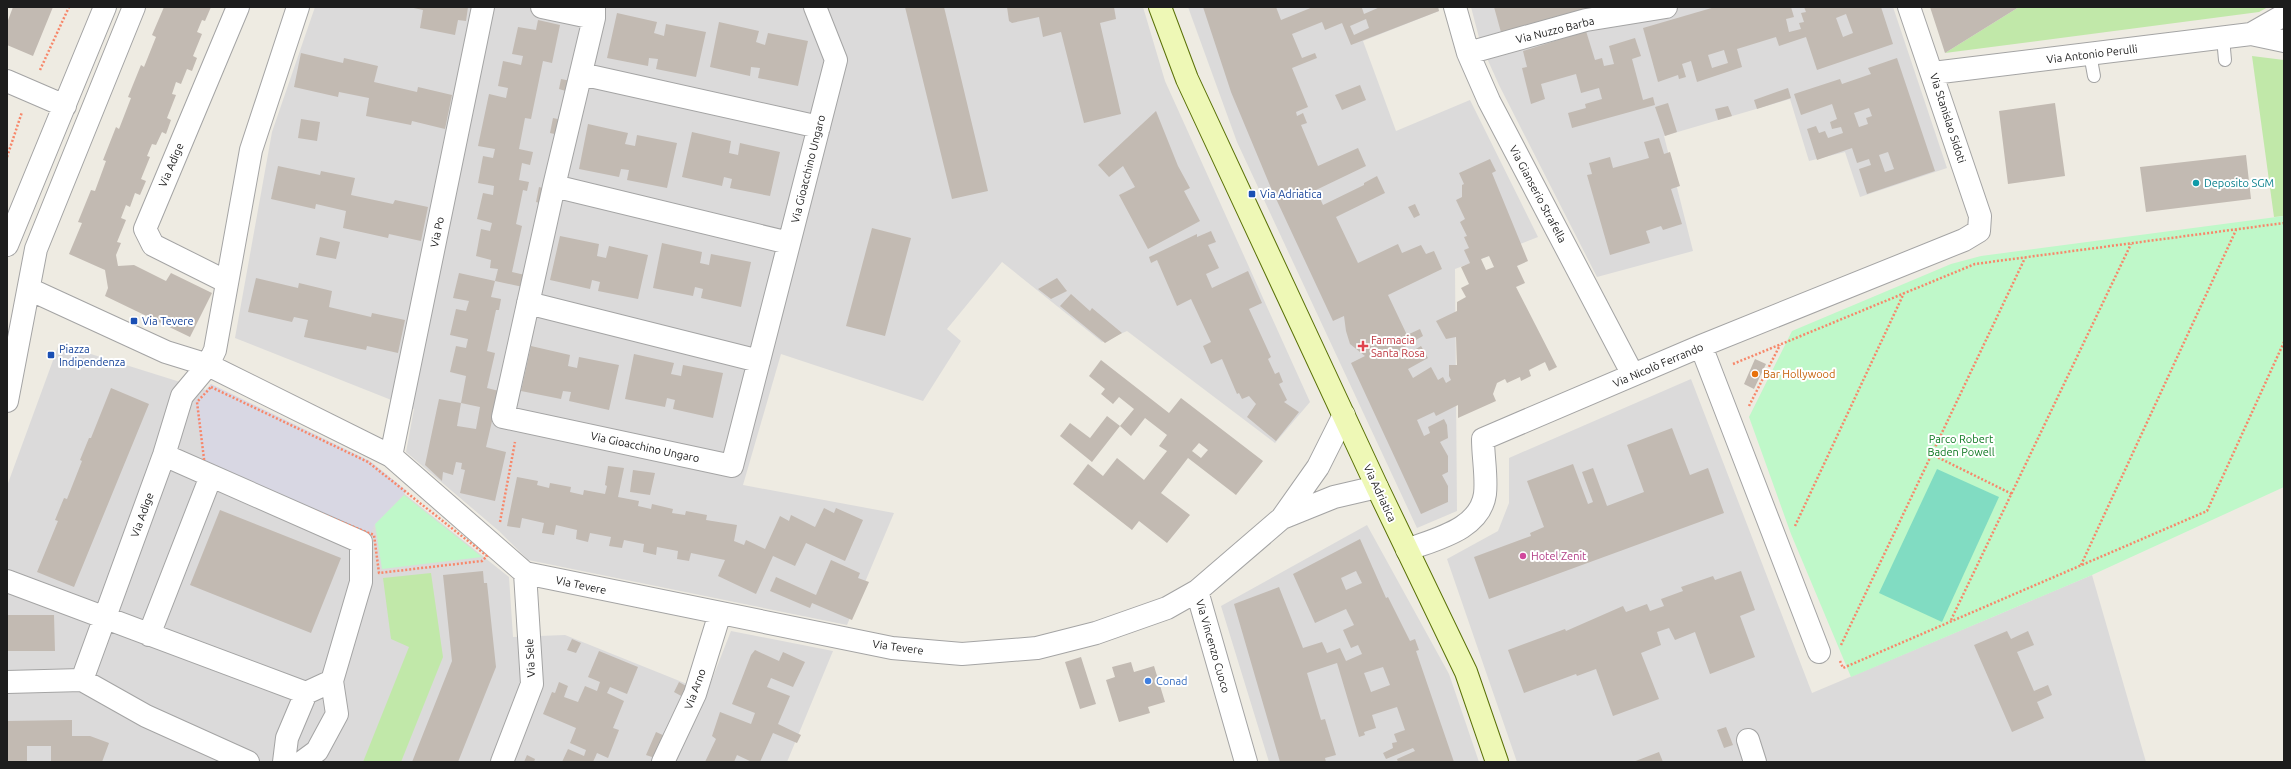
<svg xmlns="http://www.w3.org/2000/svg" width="2291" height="769" viewBox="0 0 2291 769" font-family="Ubuntu,sans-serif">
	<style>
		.residential { fill: #dbdada }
		.grass { fill: #c1e8a9 }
		.park { fill: #bff8c9 }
		.pitch { fill: #81dcc2 }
		.plaza { fill: #d8d7e3 }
		.building { fill: #c2bab2; fill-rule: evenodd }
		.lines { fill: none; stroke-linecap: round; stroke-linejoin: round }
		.lane-casing { stroke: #a4a4a4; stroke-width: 14 }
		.street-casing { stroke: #a4a4a4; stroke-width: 24 }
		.secondary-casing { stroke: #5a7107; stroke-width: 24 }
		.path { stroke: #f7876a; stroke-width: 2.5; stroke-dasharray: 2 2; stroke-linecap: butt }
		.lane { stroke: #fff; stroke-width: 12 }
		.street { stroke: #fff; stroke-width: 22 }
		.secondary { stroke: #eef8b6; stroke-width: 22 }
		.culture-dot { fill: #0f9aa8; stroke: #fff; stroke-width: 1.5 }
		.transit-dot { fill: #1a4fb4; stroke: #fff; stroke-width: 1.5 }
		.health-dot { fill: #e0444e; stroke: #fff; stroke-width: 1.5 }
		.food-dot { fill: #e8710a; stroke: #fff; stroke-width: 1.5 }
		.hotel-dot { fill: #d1479c; stroke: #fff; stroke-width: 1.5 }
		.shop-dot { fill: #3f7fe0; stroke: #fff; stroke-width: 1.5 }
		.labels { text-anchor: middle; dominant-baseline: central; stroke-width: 4; stroke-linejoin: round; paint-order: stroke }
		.street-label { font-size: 11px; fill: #1d1d1d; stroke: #fff }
		.culture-label { font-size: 11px; fill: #0d838f; stroke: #fff; text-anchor: start }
		.transit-label { font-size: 11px; fill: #164399; stroke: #fff; text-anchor: start }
		.health-label { font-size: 11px; fill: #be3a42; stroke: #fff; text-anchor: start }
		.food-label { font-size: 11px; fill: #c56008; stroke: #fff; text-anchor: start }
		.park-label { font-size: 11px; fill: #0d7821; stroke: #fff }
		.hotel-label { font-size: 11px; fill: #b23c85; stroke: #fff; text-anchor: start }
		.shop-label { font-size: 11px; fill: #366cbe; stroke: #fff; text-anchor: start }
	</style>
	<rect width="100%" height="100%" fill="#eeebe2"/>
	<path class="residential" d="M315,7H1143L1165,81L1310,402L1275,443L1127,331L1102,342L1002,262L947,329L961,341L923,401L781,354L743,485L894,513L847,625L528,560L499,531L406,452L414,409L235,338L272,132Z
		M1188,7H1438L1439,11L1363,41L1396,131L1470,100L1538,237L1455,269L1457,511L1417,528L1237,142Z
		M1471,7H1893L1947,168L1860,197L1845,152L1809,161L1790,99L1664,136L1693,251L1597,277L1499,85L1481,45Z
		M59,344L212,392L367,464L509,577L513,637L565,635L707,692L731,631L833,651L787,762H7V486Z
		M1691,379L1812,693L2092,575L2146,762H1517L1447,559L1498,531L1509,503V458Z
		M1367,525L1449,674L1479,762H1269L1221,606Z"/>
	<path class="grass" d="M2019,7H2268L2259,12L1945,53Z
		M2252,56L2284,60V216L2274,217Z
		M431,573L443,657L401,762H363L409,647L391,639L383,578Z"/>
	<path class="park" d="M2284,216V487L2092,575L1851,677L1791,534L1749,417L1792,331L1951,264L1981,256Z
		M404,495L482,557L382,569L375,524Z"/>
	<path class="pitch" d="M1937,469L1999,497L1942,622L1879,593Z"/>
	<path class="plaza" d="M211,384L370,461L407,491L375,524L370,535L204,468L195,402Z"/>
	<path class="building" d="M13,7H53L33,56L7,45V23Z
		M164,7H211L205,21L202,20L197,32L202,34L193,56L197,58L192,71L187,69L181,84L176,82L172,94L176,95L167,118L171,120L166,134L162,132L156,145L152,144L147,156L150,157L141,179L146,181L140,195L135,193L130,207L126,205L121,218L126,220L117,242L121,243L116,255L118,266L134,265L166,281L171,273L212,293L190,337L105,296L108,288L105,270L69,254L82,223L78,222L91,190L95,191L106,161L103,160L116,127L119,129L131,98L128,97L141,65L144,67L156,37L152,35Z
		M409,7H468L466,21L458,20L455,35L420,28L423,10Z
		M905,7H944L988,191L952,199Z
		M1007,7H1114L1116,19L1100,23L1121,114L1084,123L1061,32L1043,37L1039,17L1012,23L1009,21Z
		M1203,7H1276L1281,20L1313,7H1365L1362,8L1364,14L1380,7H1438L1439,11L1351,45L1342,23L1325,30L1322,22L1292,34L1302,58L1315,53L1317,58L1292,68L1308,107L1296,112L1297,116L1303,113L1307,123L1301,125L1318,166L1358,148L1366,166L1316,190L1323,205L1364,185V183L1377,176L1385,193L1336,217L1358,263L1398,244L1402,253L1421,245L1426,254L1434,251L1442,269L1388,295L1407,335L1420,329L1423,336L1405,346L1409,353L1421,346L1428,358L1408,369L1413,378L1431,367L1438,380L1443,377L1446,383L1451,380L1449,376V365H1457L1456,337L1446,339L1436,321L1457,311V302L1466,297L1461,288L1469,284L1461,267L1470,263L1464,250L1469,248L1464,237L1467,236L1460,222L1465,219L1456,200L1462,197V185L1464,184L1459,173L1490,159L1496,171L1492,173L1528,261L1517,266L1525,283L1516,287L1557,367L1549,371L1545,362L1529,370L1531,376L1521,381L1520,377L1507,383L1505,379L1497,383L1493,394L1496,401L1458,418V405L1436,416L1434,412L1417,420L1424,436L1430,433L1428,427L1444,419L1447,425L1448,438L1440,442L1448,456V472L1442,475L1448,486V502L1421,514L1351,363L1365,356L1350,344L1346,331L1344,316L1333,321L1271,188L1231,92ZM1366,19L1369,28L1354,35L1350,26ZM1489,256L1494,267L1486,270L1481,259Z
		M1494,7H1586L1587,10L1502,36Z
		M1715,7H1791L1794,17L1786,19L1789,32L1801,29L1799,23L1804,22L1801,13L1806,12L1804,7H1881L1893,44L1817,70L1806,37L1779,46L1776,37L1737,49L1742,67L1697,82L1691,61L1682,64L1686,77L1679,79L1678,75L1658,82L1643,28ZM1846,14L1853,33L1843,37L1836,18ZM1724,50L1728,63L1712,68L1708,55Z
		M1930,7H2019L1945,53Z
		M617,13L657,22L654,33L664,36L666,24L706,32L696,77L656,69L658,59L649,58L648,66L607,58Z
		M538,20L560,25L552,63L543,61L531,119L525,118L519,149L533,152L530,165L522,163L519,180L529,182L527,191L523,190L516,224L522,226L512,272L525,275L523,287L495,281L498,269L490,268L491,260L476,256L481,229L490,231L492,223L477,219L483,193L493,195L494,186L478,183L483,156L493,158L495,149L478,146L489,94L506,98L508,88L498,86L503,61L521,65L523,56L512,54L518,27L536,30Z
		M719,22L759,31L756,42L765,45L768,33L808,41L798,86L758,78L760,68L751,67L750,76L710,67Z
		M1586,31L1595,60L1602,58L1604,66L1614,64L1609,46L1635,38L1641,56L1632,59L1643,100L1653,97L1655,105L1572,128L1568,113L1586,108L1585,104L1602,99L1599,88L1581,93L1576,74L1541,84L1545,99L1531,104L1522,68L1527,67L1523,51Z
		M301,53L343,63L344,58L378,66L374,82L417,92L418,87L452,95L445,129L412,121L411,125L366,116L369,98L339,92L338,97L294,87Z
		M1897,58L1935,171L1867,194L1859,169L1871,165L1869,159L1857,163L1852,148L1817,160L1807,129L1816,126L1819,133L1825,131L1828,138L1843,133L1841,127L1832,129L1830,122L1837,119L1832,104L1801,115L1794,94L1840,79L1842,84L1871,74L1868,68ZM1869,108L1872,116L1866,118L1868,124L1859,127L1854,113ZM1888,152L1894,169L1885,172L1879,155Z
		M561,79L571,81L569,92L559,89Z
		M1360,85L1366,100L1342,110L1335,95Z
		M1788,88L1791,98L1757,109L1754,100Z
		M1668,103L1677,132L1665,136L1655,107Z
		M2055,103L2065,176L2008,184L1999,111Z
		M1728,106L1732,116L1718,120L1715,109Z
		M1156,111L1178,166L1190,188L1184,191L1200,221L1148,249L1119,195L1135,187L1123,166L1109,177L1098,165Z
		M553,118L562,120L559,135L550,133Z
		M301,119L320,122L317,141L298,138Z
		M588,124L628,133L625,144L635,146L637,135L677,143L667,188L627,180L629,170L621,169L619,177L579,169Z
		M692,132L731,141L729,153L738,155L740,143L780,152L770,196L730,188L732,179L724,177L722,186L682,177Z
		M1659,138L1664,154L1670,152L1680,186L1671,189L1682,224L1663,230L1661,226L1646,231L1650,243L1610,255L1587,175L1592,174L1589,163L1610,157L1613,168L1649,158L1644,142Z
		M2246,155L2251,199L2146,212L2140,167Z
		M278,166L320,175L321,171L355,178L351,195L393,204L395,200L428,207L421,241L389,234L388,238L343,228L346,211L316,204L315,209L271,199Z
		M539,187L546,189L543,204L536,202Z
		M1415,204L1420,215L1414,218L1408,207Z
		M872,228L911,238L885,336L846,326Z
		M1211,231L1216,242L1208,245L1219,268L1206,274L1212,288L1248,271L1262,303L1249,309L1271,357L1268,359L1275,374L1279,372L1283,382L1279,384L1287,400L1284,402L1299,412L1276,441L1247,417L1256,404L1249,396L1242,399L1239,393L1237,394L1222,359L1211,364L1203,346L1211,342L1191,299L1177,306L1157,260L1151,263L1149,257L1197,234V237Z
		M560,236L599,244L597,256L606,258L609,246L648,255L638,299L598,291L600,282L592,280L590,289L550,280Z
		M320,237L340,242L336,259L316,255Z
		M662,243L702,252L700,263L709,265L711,254L751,262L741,307L701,298L703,289L695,287L693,296L653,288Z
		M459,273L495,281L491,297L501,299L499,310H496L487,351L495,353L487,388L499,391L486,447L506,452L495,501L460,493L465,470L461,469L462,463L456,462L453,475L443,472L442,481L425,465L439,399L461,403L457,426L476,429L480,407L461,403L466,376L450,372L456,346L466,348L468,339L450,335L456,309L466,311L469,301L453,298Z
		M256,278L298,288L299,283L332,291L329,307L371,317L372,313L405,320L398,353L367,346L366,350L304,337L308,320L294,317L292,322L248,312Z
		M1057,278L1067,291L1051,299L1038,289Z
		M1071,294L1090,311L1092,308L1122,333L1105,343L1060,306Z
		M531,346L570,355L568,366L577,368L579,357L619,365L609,410L569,401L571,392L563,391L561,399L521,391Z
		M634,354L674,363L671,374L681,376L683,365L723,373L713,418L673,409L675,400L667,398L665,407L625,399Z
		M1755,359L1766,364L1754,389L1744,384Z
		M1101,360L1169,413L1181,398L1263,461L1236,495L1188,458L1161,493L1190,515L1167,543L1139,521L1132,530L1073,484L1088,464L1103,476L1117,458L1144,480L1167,451L1159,446L1167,435L1145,418L1131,436L1120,426L1134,409L1119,397L1113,404L1101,394L1105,389L1089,376ZM1199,443L1208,450L1201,458L1192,451Z
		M111,388L149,404L74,587L37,572L58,521L55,520L64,498L67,499L82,461L80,460L89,438H91Z
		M1107,416L1120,426L1092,462L1060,436L1070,423L1090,438Z
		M1672,428L1690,475L1708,468L1724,513L1489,599L1474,557L1531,536L1530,533L1544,527L1527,481L1573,464L1588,504L1593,502L1582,472L1593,468L1607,506L1644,492L1627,445Z
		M608,466L624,468L618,497L639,501L638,506L651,509L652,504L673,509L672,513L685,515L686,511L707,515L706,520L737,525L734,541L744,545L746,540L765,549L780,516L789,521L791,515L815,527L824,508L834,513L836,508L863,520L845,561L806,543L795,566L773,556L756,594L718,576L725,560L691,553L689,561L677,559L678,551L657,547L656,555L643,552L644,544L624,540L622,548L609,546L611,537L590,533L588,542L576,539L577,530L556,525L554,535L542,533L544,523L522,518L520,528L507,526L517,477L538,481L537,485L549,488L550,483L571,487L570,492L583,495L584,490L605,494L607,486L605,485Z
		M633,470L655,473L650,495L630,492Z
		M220,510L341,558L311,633L190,585Z
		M1360,539L1386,598L1388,597L1410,641L1415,639L1419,650L1416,651L1454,762H1398L1397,759L1415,751L1413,748L1386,759L1383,753L1393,748L1392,743L1397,742L1394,734L1405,730L1397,707L1372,715L1376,728L1364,732L1365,735L1359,737L1337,663L1307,673L1321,720L1325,719L1336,755L1325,758L1326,762H1280L1234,604L1279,587L1303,648L1322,642L1327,653L1340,648L1346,661L1362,654L1358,645L1351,648L1343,630L1354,625L1346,609L1315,623L1293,574ZM1356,571L1362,583L1346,590L1341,578ZM1383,667L1390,685L1371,692L1364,673Z
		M831,560L860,573L858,578L869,582L852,620L812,603L810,608L770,591L776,577L816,595Z
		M483,571L484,583H487L496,667L458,762H412L452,661L443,575Z
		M1741,571L1755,610L1740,616L1755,657L1710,674L1695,632L1675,640L1669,628L1657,632L1661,645L1641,653L1659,699L1613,716L1596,669L1577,676L1576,674L1524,693L1508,650L1565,629L1566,631L1623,606L1626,612L1647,604L1650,611L1664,606L1661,599L1683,591L1681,587L1713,576L1715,580Z
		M7,615H54L55,651H7Z
		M2007,631L2011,639L2028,631L2034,645L2017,652L2034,691L2048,685L2052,695L2037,702L2044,718L2012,732L1974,645Z
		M572,639L581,643L576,653L567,650Z
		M755,650L779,661L783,652L805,662L793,687L771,678L767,687L790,696L778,724L801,735L797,743L773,733L760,762H752L737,755L734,762H705L716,739L712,736L720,712L751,724L755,713L732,704L751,655Z
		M599,651L638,667L627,694L610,687L607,693L624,701L613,728L619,730L608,758L597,753L593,762H562L568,749L584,756L586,750L570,743L576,728L543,714L552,692L555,693L559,682L568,686L564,697L578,702L585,686L597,691L600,682L588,677Z
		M1081,657L1096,704L1080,709L1065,662Z
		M1131,662L1134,672L1154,666L1165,702L1148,707L1150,713L1119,722L1106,680L1115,677L1112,667Z
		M679,682L688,687L683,697L674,692Z
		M72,720V736H90L109,743L102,762H51V746H27V762H7V721Z
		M1726,727L1733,745L1724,748L1717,730Z
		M656,732L665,736L655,758L646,755Z
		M1659,752L1663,762H1633Z
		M527,755L535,759L534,762H524Z"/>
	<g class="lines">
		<defs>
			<path id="lane" d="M2223,38L2225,60
				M2090,54L2094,76"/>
			<path id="street" d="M542,7L594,18
				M594,7V18L554,186L503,417L732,466L836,60L815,7
				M1455,7L1468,53L1489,101L1633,375
				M2251,34L2279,18L2284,17
				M1468,53L1586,20L1666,7
				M1933,73L2251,34L2284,41
				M581,74L819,127
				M7,81L65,106
				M554,186L789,243
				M7,245L105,7
				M227,282L153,245L145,229L238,7
				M29,289L166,352L208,365L391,456L525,573L892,648L962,654L1037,648L1096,633L1167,608L1197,591L1282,518L1318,467L1344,415
				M528,303L759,361
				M1701,346L1819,652
				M7,401L36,249L134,7
				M164,455L361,542V582L332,681L306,693L287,738L284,762
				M391,456L483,7
				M1282,518L1334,497L1377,487
				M1407,550C1435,539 1480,530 1485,494C1487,477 1483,457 1483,439L1701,346L1964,240L1979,231L1980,216L1909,7
				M7,581L306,693
				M1197,591L1246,762
				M149,635L211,476
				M82,680L146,716L248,762
				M7,682L82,680L164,455L182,396L208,365L215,350L251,150L298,7
				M1748,740L1755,762
				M302,762L317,751L337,714L332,681
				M502,762L532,684L525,573
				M663,762L695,694L720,613"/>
			<path id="secondary" d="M1160,7L1187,79L1377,487L1466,672L1497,762"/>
		</defs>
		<use href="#lane" class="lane-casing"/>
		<use href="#street" class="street-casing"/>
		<use href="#secondary" class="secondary-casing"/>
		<path class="path" d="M40,70L69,7
			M7,157L22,112
			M1733,364L1975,264L2284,223
			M211,387L368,462L487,556L482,561L379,573L374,535L205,467L197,402Z
			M1749,406L1780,345
			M1931,454L2012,494
			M500,522L515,442
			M1795,526L1904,293
			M2081,565L2236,230
			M1951,620L2131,244
			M1841,645L2025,258
			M1840,661L1843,668L2207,511L2284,342"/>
		<use href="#lane" class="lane"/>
		<use href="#street" class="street"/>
		<use href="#secondary" class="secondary"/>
	</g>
	<circle class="culture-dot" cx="2196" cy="183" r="4"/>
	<g class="transit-dot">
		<rect x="1248" y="190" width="8" height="8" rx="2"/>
		<rect x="130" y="317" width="8" height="8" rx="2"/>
		<rect x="47" y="351" width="8" height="8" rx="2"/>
	</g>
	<path class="health-dot" d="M1361 340h4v4h4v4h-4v4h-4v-4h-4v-4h4z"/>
	<circle class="food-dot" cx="1755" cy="374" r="4"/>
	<circle class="hotel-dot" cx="1523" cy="556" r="4"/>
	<circle class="shop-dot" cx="1148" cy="681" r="4"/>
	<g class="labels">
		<g class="street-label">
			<text transform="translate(1555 30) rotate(-14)">Via Nuzzo Barba</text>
			<text transform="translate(2092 54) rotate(-7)">Via Antonio Perulli</text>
			<text transform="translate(1948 118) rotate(72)">Via Stanislao Sidoti</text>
			<text transform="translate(171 165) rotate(-67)">Via Adige</text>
			<text transform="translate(808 169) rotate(-76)">Via Gioacchino Ungaro</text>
			<text transform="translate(1538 194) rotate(62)">Via Gianserio Strafella</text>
			<text transform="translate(437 232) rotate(-78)">Via Po</text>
			<text transform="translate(1658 365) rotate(-23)">Via Nicolò Ferrando</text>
			<text transform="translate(645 447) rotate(12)">Via Gioacchino Ungaro</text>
			<text transform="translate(1380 493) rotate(65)">Via Adriatica</text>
			<text transform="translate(142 515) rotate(-70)">Via Adige</text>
			<text transform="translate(581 585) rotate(12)">Via Tevere</text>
			<text transform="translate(1213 646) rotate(74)">Via Vincenzo Cuoco</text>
			<text transform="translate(898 647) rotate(8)">Via Tevere</text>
			<text transform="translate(530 658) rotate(-93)">Via Sele</text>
			<text transform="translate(695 689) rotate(-70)">Via Arno</text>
		</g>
		<g class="culture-label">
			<text x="2204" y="183">Deposito SGM</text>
		</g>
		<g class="transit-label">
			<text x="1260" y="194">Via Adriatica</text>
			<text x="142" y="321">Via Tevere</text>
			<text x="59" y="349">Piazza<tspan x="59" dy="13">Indipendenza</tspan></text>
		</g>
		<g class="health-label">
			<text x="1371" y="340">Farmacia<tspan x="1371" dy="13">Santa Rosa</tspan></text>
		</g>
		<g class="food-label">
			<text x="1763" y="374">Bar Hollywood</text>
		</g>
		<g class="park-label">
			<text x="1961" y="439">Parco Robert<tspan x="1961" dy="13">Baden Powell</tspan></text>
		</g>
		<g class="hotel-label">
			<text x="1531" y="556">Hotel Zenit</text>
		</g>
		<g class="shop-label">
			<text x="1156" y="681">Conad</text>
		</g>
	</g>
	<rect width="2291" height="769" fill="none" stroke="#1d1d1d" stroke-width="16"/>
</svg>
